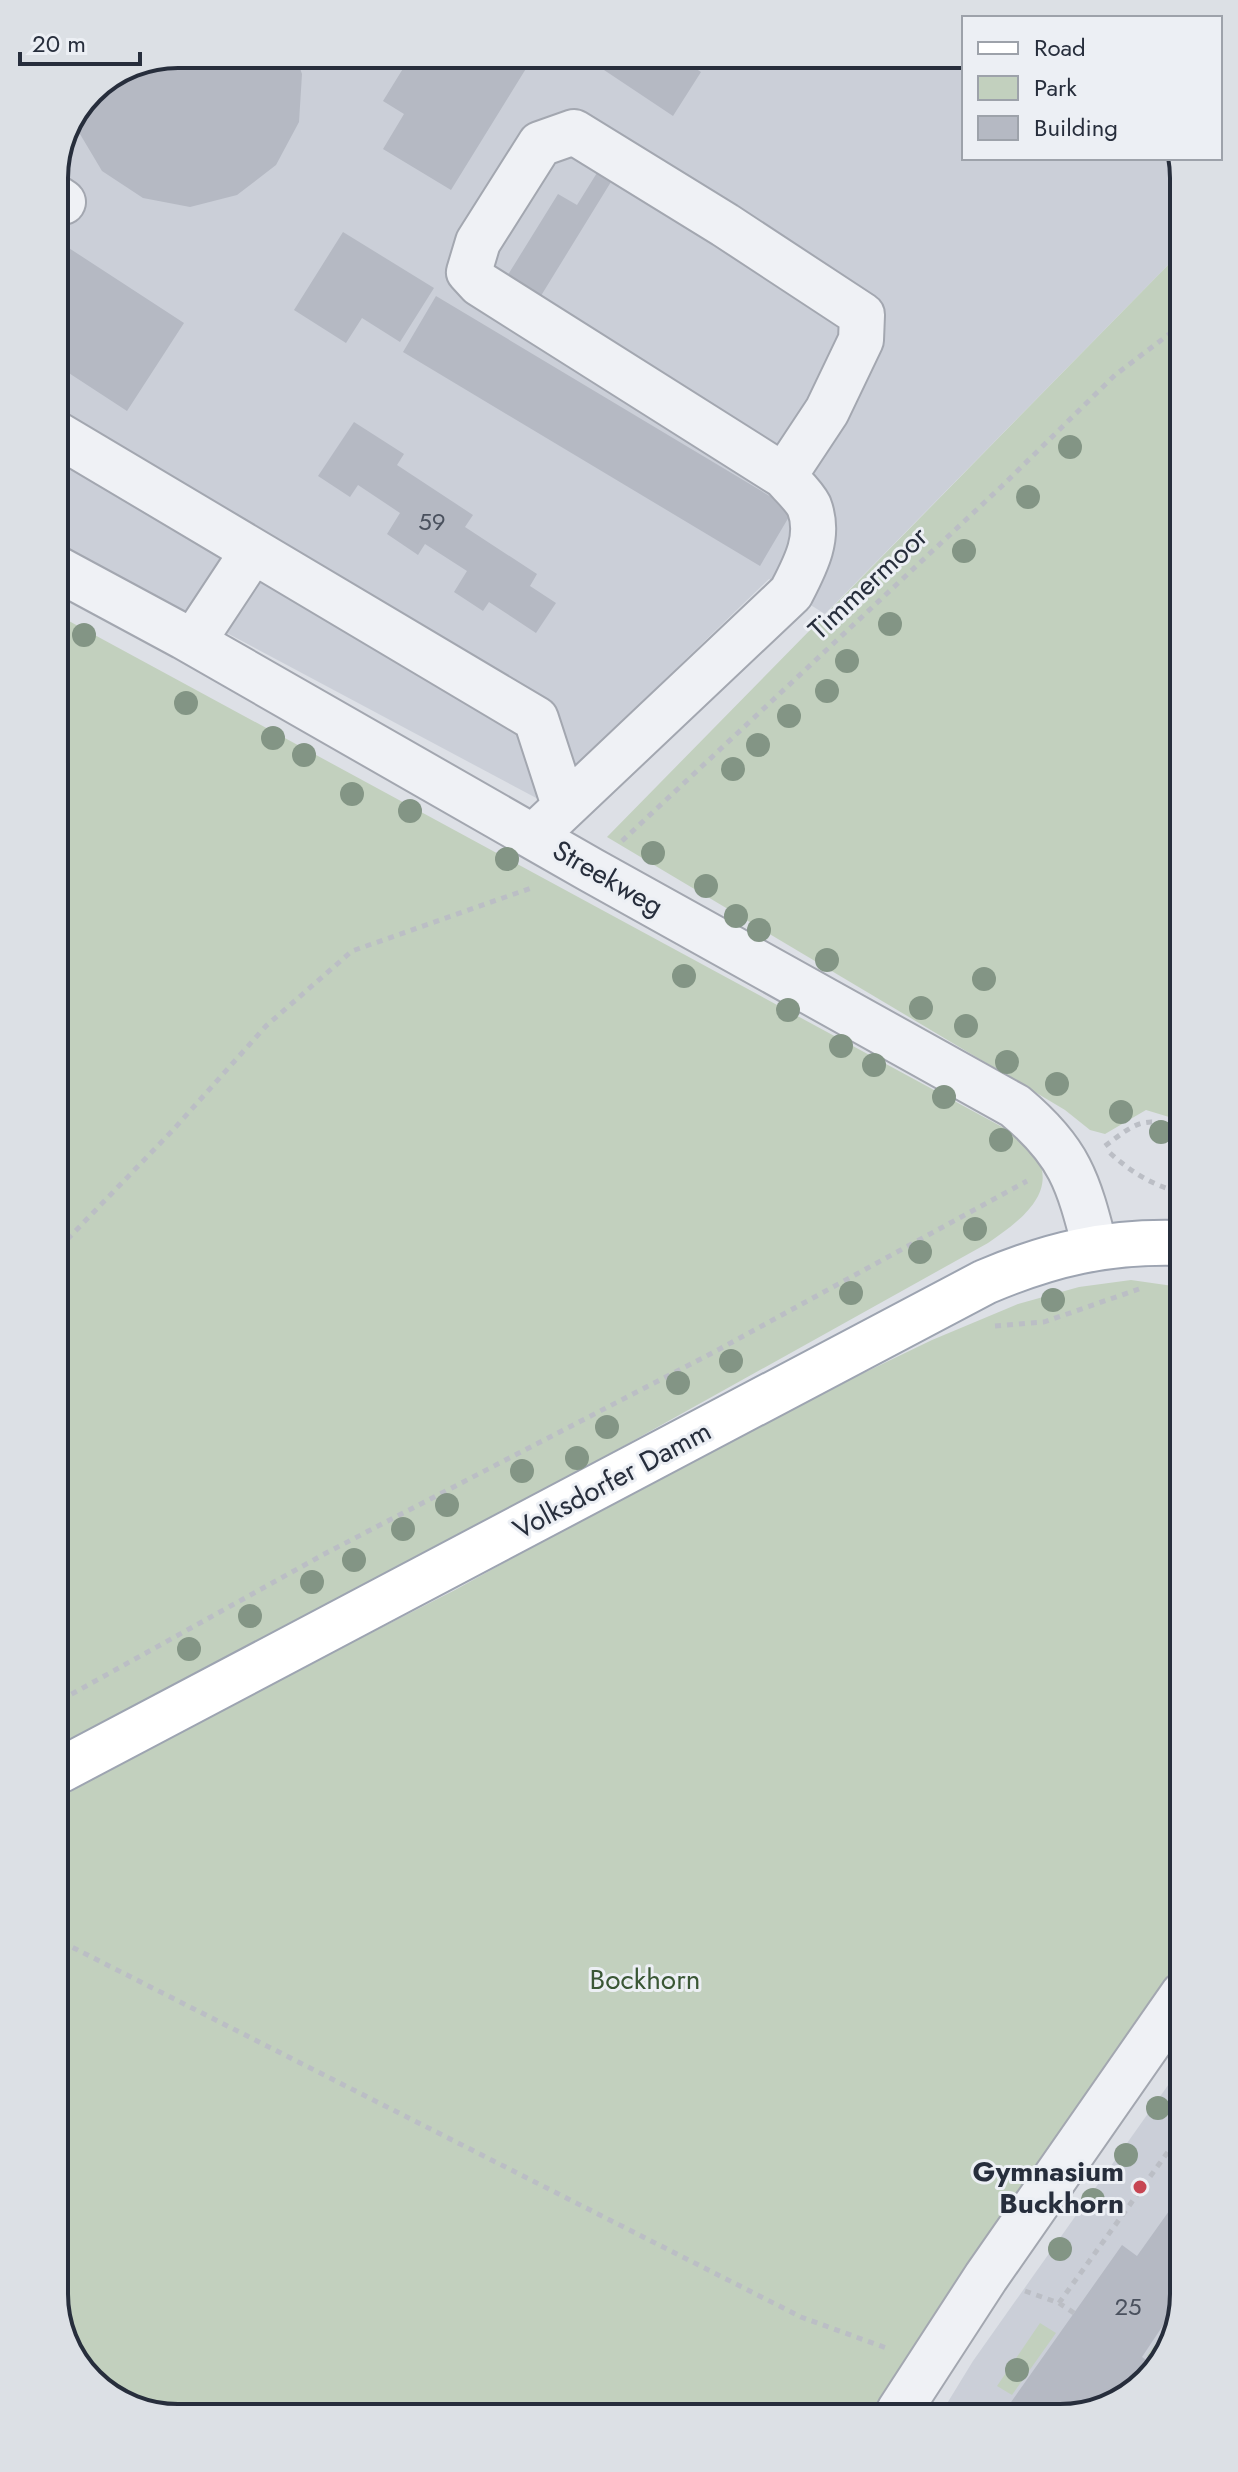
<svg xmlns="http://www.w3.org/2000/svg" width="1238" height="2472" viewBox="0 0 1238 2472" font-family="Jost,sans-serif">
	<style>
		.built { fill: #cbcfd8 }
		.green { fill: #c2d0be }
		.building { fill: #b5b9c3 }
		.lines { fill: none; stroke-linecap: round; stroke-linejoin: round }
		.minor-casing { stroke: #a3a7b0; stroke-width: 48 }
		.major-casing { stroke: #9da4b1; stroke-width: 48 }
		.path { stroke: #bbbec5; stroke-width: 5; stroke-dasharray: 6 6; stroke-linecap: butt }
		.minor { stroke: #eff1f5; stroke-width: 44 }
		.major { stroke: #fff; stroke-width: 44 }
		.tree { fill: #839585 }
		.poi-dot { fill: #c74653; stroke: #eceff4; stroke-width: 3 }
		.labels { text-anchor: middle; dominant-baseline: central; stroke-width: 6; stroke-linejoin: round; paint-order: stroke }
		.number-label { font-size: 24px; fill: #4a515e }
		.street-label { font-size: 28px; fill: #272e3c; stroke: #eceff4 }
		.park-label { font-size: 28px; fill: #3a5735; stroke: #eceff4 }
		.poi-label { font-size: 28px; font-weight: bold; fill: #272e3c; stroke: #eceff4; text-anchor: end }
		.rim { fill: none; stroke: #272e3c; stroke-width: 4 }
	</style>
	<rect width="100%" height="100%" fill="#dde0e6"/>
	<path class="built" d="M178,54H964V158H1175V258L825,614L769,579L540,800L56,542L54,171L91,90Z
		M1183,2064L1184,2294L1163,2363L1107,2409L943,2410L973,2361Z"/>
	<path class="green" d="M1175,258L1179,1120L1146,1110L1105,1134L1090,1130L1065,1110L607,837Z
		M56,614L1017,1135C1023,1142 1034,1150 1038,1159C1057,1196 1014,1225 988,1243L405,1568L61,1747Z
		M1131,1280L1180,1287L1183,1960L1131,2032L877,2411L171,2418L109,2397L63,2341L61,1791L455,1590L658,1477L789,1409L932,1340L1018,1304L1079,1287Z
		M1178,2312L1163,2363L1160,2365L1147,2356Z
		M1040,2323L1056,2333L1012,2395L997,2386Z"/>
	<path class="building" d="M178,54H295L302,74L299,122L276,165L237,195L190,207L143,198L102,171L77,129L76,122L91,90Z
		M412,54H535L451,190L383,149L404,114L383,101Z
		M580,54H674L701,72L673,116Z
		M600,168L614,177L539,299L506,278L558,194L577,205Z
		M343,232L434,288L400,342L362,318L346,343L294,310Z
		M55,239L184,323L127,411L55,364Z
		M436,296L793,510L760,566L403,352Z
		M354,422L404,454L397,465L473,515L465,527L537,574L530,586L556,603L536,633L489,602L483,611L454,592L467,571L425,544L418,555L387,534L400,513L358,485L350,497L318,476Z
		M1184,2190V2294L1142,2357L1157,2368L1107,2409L1016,2410L1009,2405L1122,2245L1137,2256Z"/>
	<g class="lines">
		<defs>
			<path id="minor" d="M54,196L63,202
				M55,433L536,719L564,805
				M56,568L184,637L591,870L1015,1106C1070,1152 1078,1181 1095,1247
				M193,642L253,551
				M534,836L791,593C805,566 821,537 809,506C804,496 792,485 784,476L480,284L469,272L478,242L540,144L574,132L725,225L862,315L861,340L827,411L784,476
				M899,2411L986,2277L1183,1994"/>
			<path id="major" d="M61,1770L985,1282C1051,1254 1107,1241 1179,1243"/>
		</defs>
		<use href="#minor" class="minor-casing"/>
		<use href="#major" class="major-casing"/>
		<path class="path" d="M622,841L1002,486L1115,375L1176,329
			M1105,1146C1133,1125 1144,1114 1179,1129
			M1110,1153C1131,1172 1152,1185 1179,1192
			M59,1248L173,1130L266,1026L352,951L534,887
			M995,1326L1044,1322L1139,1289
			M61,1700L328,1552L714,1352L1027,1181
			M62,1942L801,2317L889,2349
			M1025,2291L1059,2303L1183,2131
			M1059,2303L1074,2313"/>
		<use href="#minor" class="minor"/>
		<use href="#major" class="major"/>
	</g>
	<g class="tree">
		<circle cx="1070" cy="447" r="12"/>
		<circle cx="1028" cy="497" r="12"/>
		<circle cx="964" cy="551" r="12"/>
		<circle cx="890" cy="624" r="12"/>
		<circle cx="84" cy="635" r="12"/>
		<circle cx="847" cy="661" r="12"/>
		<circle cx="827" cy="691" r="12"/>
		<circle cx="186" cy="703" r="12"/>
		<circle cx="789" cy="716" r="12"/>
		<circle cx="273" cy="738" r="12"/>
		<circle cx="758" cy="745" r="12"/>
		<circle cx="304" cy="755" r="12"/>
		<circle cx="733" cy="769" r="12"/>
		<circle cx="352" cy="794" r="12"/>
		<circle cx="410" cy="811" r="12"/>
		<circle cx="653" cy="853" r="12"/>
		<circle cx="507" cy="859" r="12"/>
		<circle cx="706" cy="886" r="12"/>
		<circle cx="736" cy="916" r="12"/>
		<circle cx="759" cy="930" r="12"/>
		<circle cx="827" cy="960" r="12"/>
		<circle cx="684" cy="976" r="12"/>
		<circle cx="984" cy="979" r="12"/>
		<circle cx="921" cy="1008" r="12"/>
		<circle cx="788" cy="1010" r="12"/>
		<circle cx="966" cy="1026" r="12"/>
		<circle cx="841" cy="1046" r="12"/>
		<circle cx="1007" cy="1062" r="12"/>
		<circle cx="874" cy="1065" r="12"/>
		<circle cx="1057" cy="1084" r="12"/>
		<circle cx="944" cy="1097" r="12"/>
		<circle cx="1121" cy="1112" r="12"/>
		<circle cx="1161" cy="1132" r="12"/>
		<circle cx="1001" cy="1140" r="12"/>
		<circle cx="975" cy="1229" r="12"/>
		<circle cx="920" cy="1252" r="12"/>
		<circle cx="851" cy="1293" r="12"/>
		<circle cx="1053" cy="1300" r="12"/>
		<circle cx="731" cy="1361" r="12"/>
		<circle cx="678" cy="1383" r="12"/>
		<circle cx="607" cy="1427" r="12"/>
		<circle cx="577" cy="1458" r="12"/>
		<circle cx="522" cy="1471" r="12"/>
		<circle cx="447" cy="1505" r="12"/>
		<circle cx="403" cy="1529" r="12"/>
		<circle cx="354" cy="1560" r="12"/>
		<circle cx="312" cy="1582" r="12"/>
		<circle cx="250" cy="1616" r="12"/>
		<circle cx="189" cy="1649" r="12"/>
		<circle cx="1158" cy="2108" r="12"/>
		<circle cx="1126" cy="2155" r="12"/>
		<circle cx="1093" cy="2200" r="12"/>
		<circle cx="1060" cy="2249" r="12"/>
		<circle cx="1017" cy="2370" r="12"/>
	</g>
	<circle class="poi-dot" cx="1140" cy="2187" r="8"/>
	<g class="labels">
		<g class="number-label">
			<text x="432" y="521">59</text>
			<text x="1128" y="2306">25</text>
		</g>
		<g class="street-label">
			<text transform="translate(868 583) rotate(-43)">Timmermoor</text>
			<text transform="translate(608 878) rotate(30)">Streekweg</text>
			<text transform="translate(612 1480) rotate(-28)">Volksdorfer Damm</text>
		</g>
		<g class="park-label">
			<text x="645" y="1979">Bockhorn</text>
		</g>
		<g class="poi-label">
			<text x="1124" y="2171">Gymnasium<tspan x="1124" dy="32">Buckhorn</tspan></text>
		</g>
	</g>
	<path d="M0 0H1238V2472H0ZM178 68H1060A110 110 0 0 1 1170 178V2294A110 110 0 0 1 1060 2404H178A110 110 0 0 1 68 2294V178A110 110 0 0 1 178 68Z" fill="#dce0e5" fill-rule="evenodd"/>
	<path class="rim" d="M178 68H1060A110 110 0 0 1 1170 178V2294A110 110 0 0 1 1060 2404H178A110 110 0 0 1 68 2294V178A110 110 0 0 1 178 68Z"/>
	<rect x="962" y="16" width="260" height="144" fill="#eceff4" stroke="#9da2aa" stroke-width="2"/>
	<rect x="978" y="42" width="40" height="12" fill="#ffffff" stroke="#9da2aa" stroke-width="2"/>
	<text x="1034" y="56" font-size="24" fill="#272e3c">Road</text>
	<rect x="978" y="76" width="40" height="24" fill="#c2d0be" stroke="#9da2aa" stroke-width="2"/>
	<text x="1034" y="96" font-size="24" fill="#272e3c">Park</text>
	<rect x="978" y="116" width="40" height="24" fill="#b5b9c3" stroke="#9da2aa" stroke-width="2"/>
	<text x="1034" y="136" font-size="24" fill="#272e3c">Building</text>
	<path d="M20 52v12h120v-12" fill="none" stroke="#272e3c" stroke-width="4"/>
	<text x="32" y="52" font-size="24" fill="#272e3c" stroke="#eceff4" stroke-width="6" paint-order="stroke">20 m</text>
</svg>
